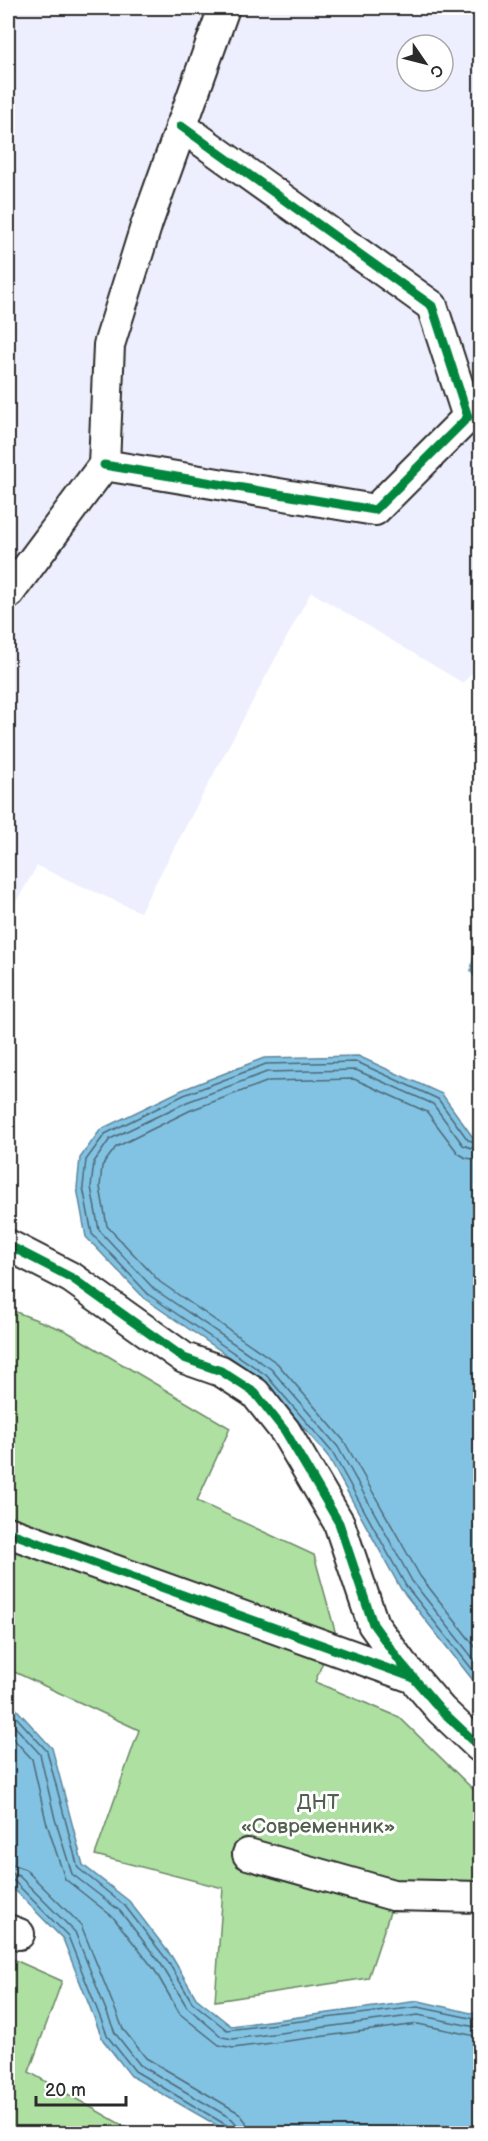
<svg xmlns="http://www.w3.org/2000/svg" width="488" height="2141" viewBox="0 0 488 2141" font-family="'Balsamiq Sans',sans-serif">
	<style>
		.built { fill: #eeeffe; fill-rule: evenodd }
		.green { fill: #ade0a1; stroke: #6c8666; stroke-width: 1.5 }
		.water { fill: #82c3e3; stroke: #5f8699; stroke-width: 1.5 }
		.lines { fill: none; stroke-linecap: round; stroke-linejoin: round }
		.shore { stroke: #4e6875; stroke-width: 1.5 }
		.stream { stroke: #5f8699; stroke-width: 9 }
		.street-casing { stroke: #2b2b2b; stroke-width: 34 }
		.street { stroke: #fff; stroke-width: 30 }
		.cycleway-casing { stroke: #fff; stroke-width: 13 }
		.cycleway { stroke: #00873e; stroke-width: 9 }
		.labels { text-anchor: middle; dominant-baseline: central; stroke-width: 6; stroke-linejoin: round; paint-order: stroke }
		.park-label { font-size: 21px; fill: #52614e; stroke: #fff }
	</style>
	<rect width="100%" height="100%" fill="#fff"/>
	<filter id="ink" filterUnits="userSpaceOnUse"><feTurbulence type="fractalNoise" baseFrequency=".0167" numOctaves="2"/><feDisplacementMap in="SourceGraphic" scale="12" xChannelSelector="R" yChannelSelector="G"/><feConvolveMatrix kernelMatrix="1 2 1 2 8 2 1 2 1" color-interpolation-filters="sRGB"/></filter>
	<g filter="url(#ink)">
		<path class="built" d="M8,8H480V664L463,683L311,592L140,912L37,866L8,916ZM407,45H443V81H407Z"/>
		<path class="green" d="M8,1309L66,1331L230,1428L197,1501L314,1555L335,1631L315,1682L399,1717L480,1796V1909L390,1912L368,1978L215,2001L223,1888L95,1855L139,1730L8,1669Z
			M8,1957L62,1981L29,2072L136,2133H8Z"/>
		<path class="water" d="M480,922V985L471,971Z
			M358,1056L442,1094L472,1136L480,1138V1689L401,1589L327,1455L262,1379L145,1299L86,1237L77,1188L80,1158L101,1129L182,1090L264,1058Z
			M8,1700L52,1748L83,1865L129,1901L172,1957L196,1998L231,2026L419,2001L480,2015V2133H230L131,2076L103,2040L63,1939L8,1883Z"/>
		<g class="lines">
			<path class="shore" d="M480,1143L468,1140L438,1099L357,1062L266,1064L184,1095L105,1134L86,1160L83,1187L92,1234L149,1295L266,1375L332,1452L406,1586L480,1679
				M480,1151L463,1145L433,1104L356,1070L267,1072L187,1102L110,1139L94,1162L91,1187L99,1230L154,1289L271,1369L338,1447L412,1581L480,1667
				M480,1160L466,1158L458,1153L427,1112L354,1079L269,1081L191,1110L116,1147L102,1166L100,1187L107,1226L160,1282L277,1363L344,1441L420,1576L480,1653
				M8,1708L47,1751L78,1868L125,1906L167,1960L192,2002L227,2030L418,2007L480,2020
				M8,1719L40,1754L55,1819L72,1874L120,1911L161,1964L187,2007L222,2037L233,2039L418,2015L480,2028
				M8,1733L32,1759L46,1821L65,1879L113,1917L154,1969L180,2014L219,2045L233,2048L418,2024L480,2037
				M8,1863L25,1869L81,1925L123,2029L146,2058L239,2113L246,2122L248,2134
				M8,1872L19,1876L75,1932L115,2033L140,2065L232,2119L238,2126L239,2134
				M8,1879L14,1881L68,1936L108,2037L135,2071L228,2126L232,2134"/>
			<path class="stream" d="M8,2131L15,2134"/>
			<defs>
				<path id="street" d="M104,465L375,510L468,417L432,306L181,126
					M8,594L104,465L109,345L147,223L224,8
					M8,1245L72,1278L184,1358L221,1371L255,1393L285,1431L339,1523L373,1624L401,1663L441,1710L480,1747
					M8,1532L414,1678
					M248,1854L393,1895L480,1897
					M8,1930L19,1934"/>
			</defs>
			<use href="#street" class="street-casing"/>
			<use href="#street" class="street"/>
			<defs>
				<path id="cycleway" d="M104,465L375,510L468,417L432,306L181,126
					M8,1245L72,1278L184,1358L221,1371L255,1393L285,1431L339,1523L373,1624L401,1663L441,1710L480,1747
					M8,1532L414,1678"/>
			</defs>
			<use href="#cycleway" class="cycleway-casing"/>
			<use href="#cycleway" class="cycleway"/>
		</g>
	</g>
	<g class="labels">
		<g class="park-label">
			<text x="318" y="1802">ДНТ<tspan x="318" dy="24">«Современник»</tspan></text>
		</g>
	</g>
	<rect width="488" height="2141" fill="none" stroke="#fff" stroke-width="30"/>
	<rect x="15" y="15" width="458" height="2111" fill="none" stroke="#2b2b2b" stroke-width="2" filter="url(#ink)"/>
	<g transform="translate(425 63) rotate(125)"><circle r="28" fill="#ffffff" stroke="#aaaaaa" stroke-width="1.5"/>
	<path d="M0-4.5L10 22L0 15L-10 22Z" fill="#2b2b2b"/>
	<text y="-9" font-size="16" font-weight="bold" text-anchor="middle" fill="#2b2b2b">С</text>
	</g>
	<path d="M36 2096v9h90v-9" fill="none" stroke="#2b2b2b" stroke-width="3"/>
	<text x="45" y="2096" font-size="18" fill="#2b2b2b" stroke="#ffffff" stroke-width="4.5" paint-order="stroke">20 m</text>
</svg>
